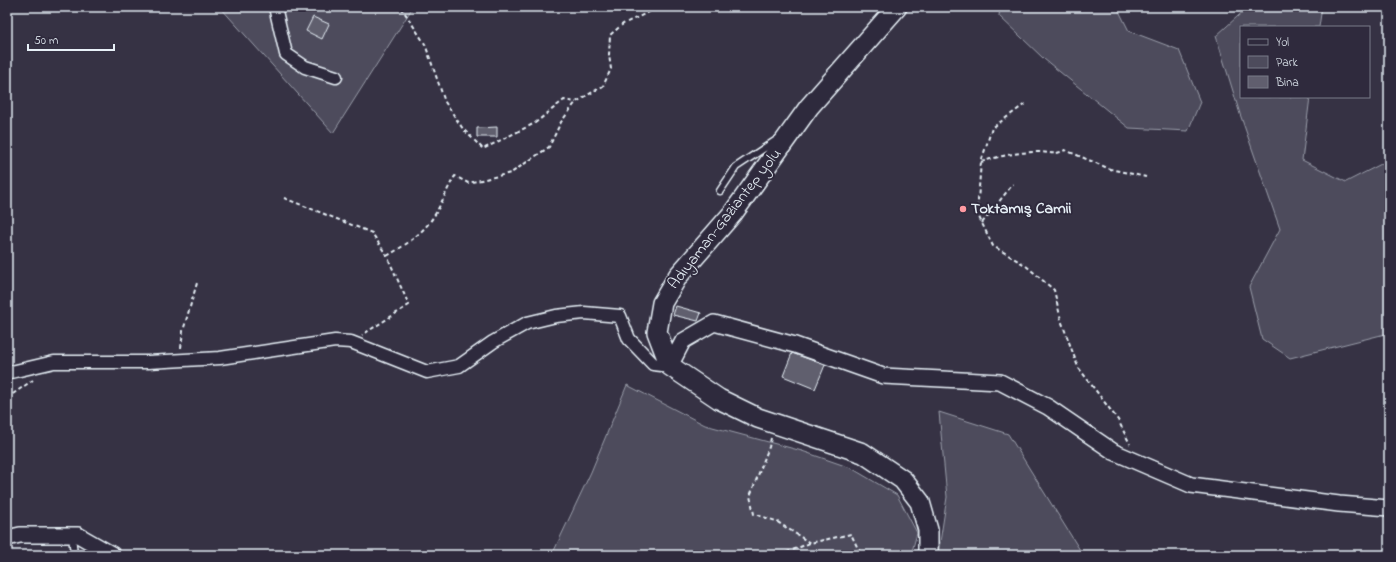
<svg xmlns="http://www.w3.org/2000/svg" width="1396" height="562" viewBox="0 0 1396 562" font-family="'Indie Flower',sans-serif">
	<style>
		.green { fill: #4d4b5c; stroke: #9a9eaa }
		.building { fill: #605e6e; stroke: #e8f1f8 }
		.lines { fill: none; stroke-linecap: round; stroke-linejoin: round }
		.service-casing { stroke: #e8f1f8; stroke-width: 9 }
		.minor-casing { stroke: #e8f1f8; stroke-width: 15 }
		.tertiary-casing { stroke: #e8f1f8; stroke-width: 18 }
		.primary-casing { stroke: #e8f1f8; stroke-width: 22 }
		.path { stroke: #e8f1f8; stroke-width: 2; stroke-dasharray: 4 3; stroke-linecap: butt }
		.service { stroke: #2f2a3d; stroke-width: 6 }
		.minor { stroke: #2f2a3d; stroke-width: 12 }
		.tertiary { stroke: #2f2a3d; stroke-width: 15 }
		.primary { stroke: #2f2a3d; stroke-width: 19 }
		.poi-dot { fill: #ff9aa2; stroke: #2f2a3d; stroke-width: 1.5 }
		.labels { text-anchor: middle; dominant-baseline: central; stroke-width: 4; stroke-linejoin: round; paint-order: stroke }
		.poi-label { font-size: 16px; font-weight: bold; fill: #e8f1f8; stroke: #2f2a3d; text-anchor: start }
		.street-label { font-size: 16px; fill: #e8f1f8; stroke: #2f2a3d }
	</style>
	<rect width="100%" height="100%" fill="#363244"/>
	<filter id="ink" filterUnits="userSpaceOnUse"><feTurbulence type="fractalNoise" baseFrequency=".025" numOctaves="2"/><feDisplacementMap in="SourceGraphic" scale="8" xChannelSelector="R" yChannelSelector="G"/><feConvolveMatrix kernelMatrix="1 2 1 2 8 2 1 2 1" color-interpolation-filters="sRGB"/></filter>
	<g filter="url(#ink)">
		<path class="green" d="M220,7H413L333,133Z
			M1000,7H1117L1129,31L1179,50L1200,102L1188,131L1129,128L1044,59L999,16Z
			M1248,7H1322L1319,27H1241V97H1310L1302,160L1346,182L1389,160V333L1290,358L1262,339L1249,287L1280,229L1240,114L1216,36Z
			M627,385L705,425L802,451L851,468L897,495L917,533L911,555H552L591,472Z
			M939,412L1008,434L1083,555H938L947,497Z"/>
		<path class="building" d="M313,17L329,24L322,39L306,31Z
			M497,127V137H477V128Z
			M676,306L701,313L698,321L673,315Z
			M792,353L825,365L815,389L783,376Z"/>
		<g class="lines">
			<defs>
				<path id="service" d="M720,191L736,167L778,139
					M72,535L74,555"/>
				<path id="minor" d="M275,7L286,54L305,67L336,77
					M7,373L54,362H148L220,358L335,341L351,342L427,372L459,366L493,342L527,323L556,316L584,313L620,316L629,339L653,364L670,366"/>
				<path id="tertiary" d="M670,366L683,341L714,323L795,345L883,376L1000,382L1048,407L1114,452L1191,485L1339,504L1389,508
					M7,538L20,535H78L113,555"/>
				<path id="primary" d="M897,7L809,107L733,213L678,276L662,303L657,332L670,366L719,399L758,418L863,453L903,480L920,502L928,530V555"/>
			</defs>
			<use href="#service" class="service-casing"/>
			<use href="#minor" class="minor-casing"/>
			<use href="#tertiary" class="tertiary-casing"/>
			<use href="#primary" class="primary-casing"/>
			<path class="path" d="M401,7L425,44L445,102L463,129L483,149L535,123L564,100L576,102
				M1025,104L992,128L981,162L977,213L993,246L1025,265L1054,290L1061,320L1078,367L1118,420L1130,444
				M981,162C999,156 1018,152 1038,152C1050,152 1053,156 1065,150L1110,169L1146,177
				M284,198L372,233L387,256L409,305L362,335
				M982,223L1013,184
				M387,256C409,243 428,230 439,207C445,196 448,187 455,176L468,183L511,173L549,147L561,122L576,102L603,86L611,69L609,55L610,35L623,24L660,7
				M181,348L183,331L197,283
				M7,398L33,380
				M771,438L769,447L750,496L754,514L776,521L810,543
				M780,555L810,543L851,534L861,555"/>
			<use href="#service" class="service"/>
			<use href="#minor" class="minor"/>
			<use href="#tertiary" class="tertiary"/>
			<use href="#primary" class="primary"/>
		</g>
	</g>
	<circle class="poi-dot" cx="963" cy="209" r="4"/>
	<g class="labels">
		<g class="poi-label">
			<text x="971" y="209">Toktamış Camii</text>
		</g>
		<g class="street-label">
			<text transform="translate(725 219) rotate(-52)">Adıyaman-Gaziantep yolu</text>
		</g>
	</g>
	<rect width="1396" height="562" fill="none" stroke="#2f2a3d" stroke-width="24"/>
	<rect x="12" y="12" width="1372" height="538" fill="none" stroke="#e8f1f8" stroke-width="1.5" filter="url(#ink)"/>
	<rect x="1240" y="26" width="130" height="72" fill="#2f2a3d" stroke="#797a88"/>
	<rect x="1248" y="39" width="20" height="6" fill="#2f2a3d" stroke="#797a88"/>
	<text x="1276" y="46" font-size="12" fill="#e8f1f8">Yol</text>
	<rect x="1248" y="56" width="20" height="12" fill="#4d4b5c" stroke="#797a88"/>
	<text x="1276" y="66" font-size="12" fill="#e8f1f8">Park</text>
	<rect x="1248" y="76" width="20" height="12" fill="#605e6e" stroke="#797a88"/>
	<text x="1276" y="86" font-size="12" fill="#e8f1f8">Bina</text>
	<path d="M28 44v6h86v-6" fill="none" stroke="#e8f1f8" stroke-width="2"/>
	<text x="34" y="44" font-size="12" fill="#e8f1f8" stroke="#2f2a3d" stroke-width="3" paint-order="stroke">50 m</text>
</svg>
